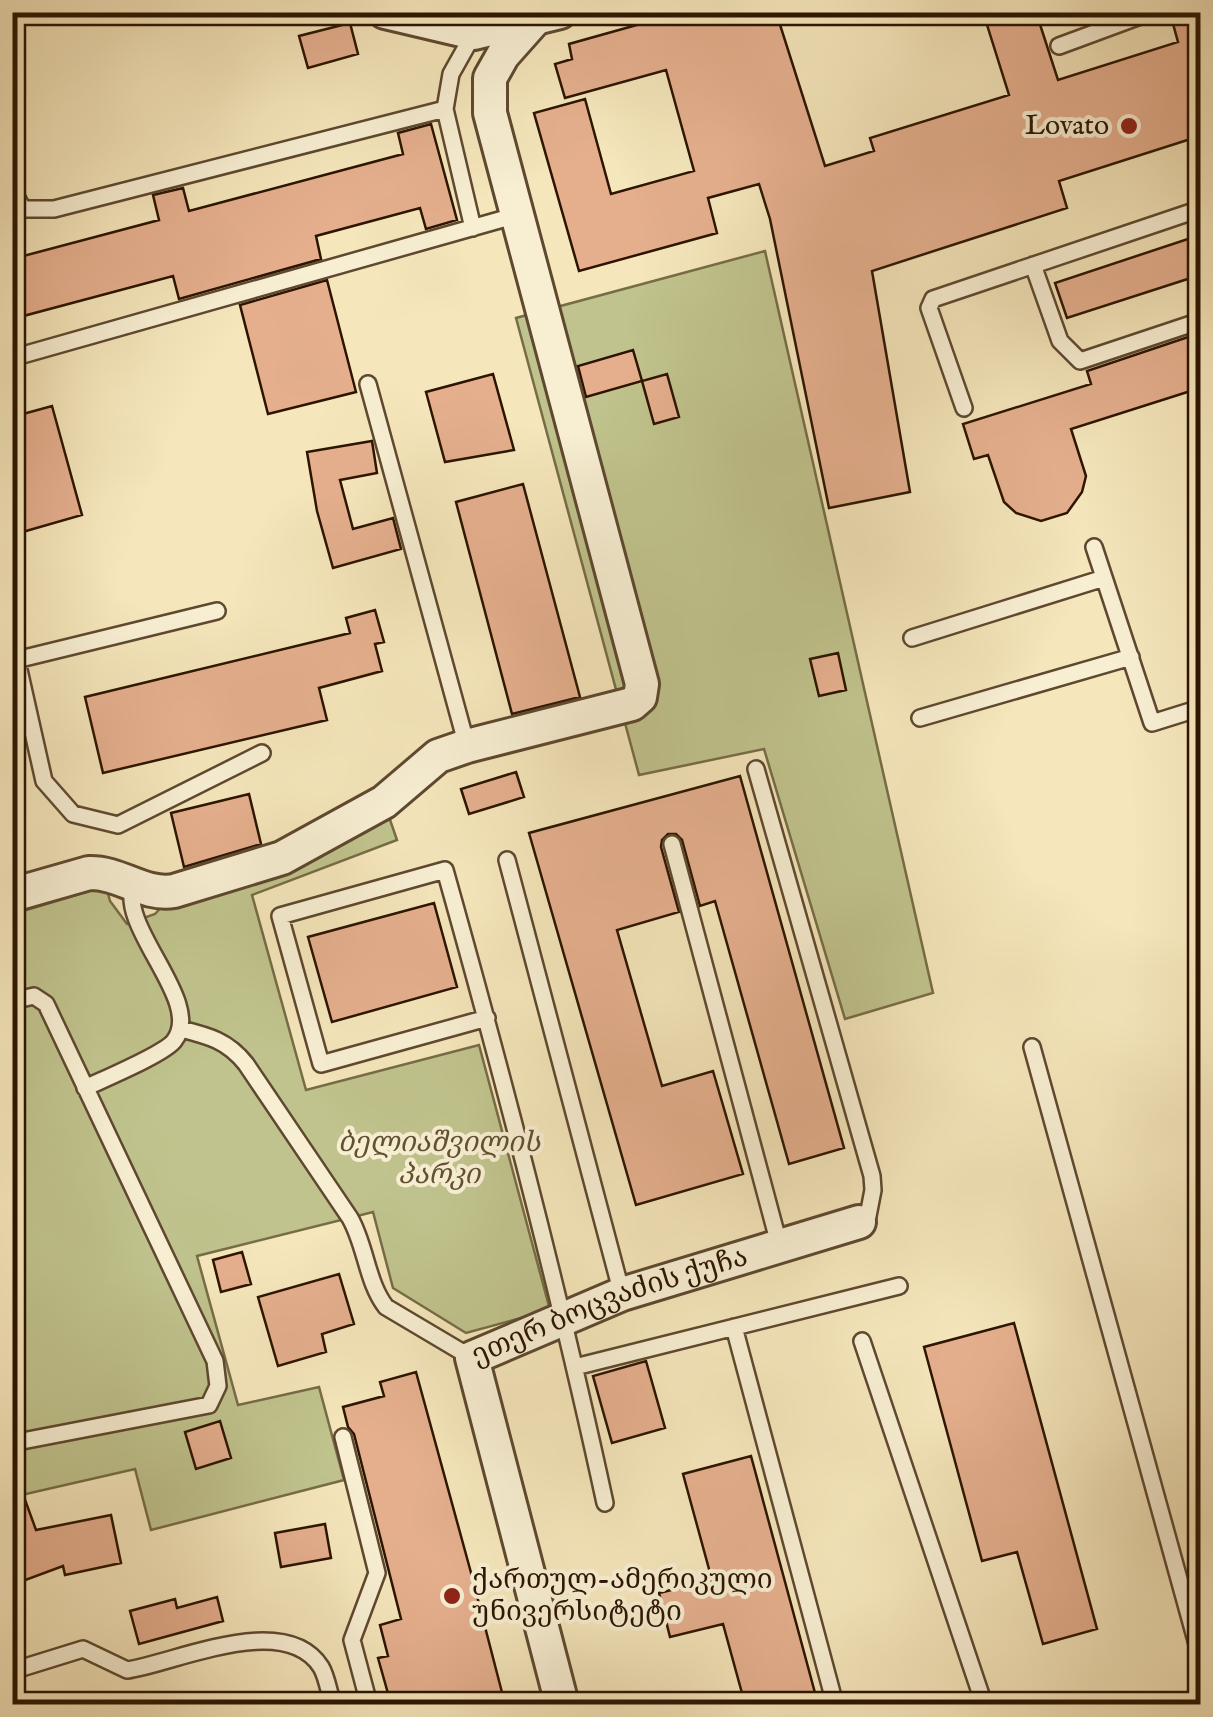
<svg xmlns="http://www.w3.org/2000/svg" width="1213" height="1717" viewBox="0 0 1213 1717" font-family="'IM FELL English','Noto Serif Georgian',serif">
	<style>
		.green { fill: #c0c38d; stroke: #766c46; stroke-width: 2.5 }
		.building { fill: #e5af8e; stroke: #2c1400; stroke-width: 2.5 }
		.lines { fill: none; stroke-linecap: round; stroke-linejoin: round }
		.lane-casing { stroke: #5e482f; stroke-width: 20 }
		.street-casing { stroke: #5e482f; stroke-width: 38 }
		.lane { stroke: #f8efd3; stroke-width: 15 }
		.street { stroke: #f8efd3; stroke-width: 32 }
		.poi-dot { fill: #8f2418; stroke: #f8efd3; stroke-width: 4 }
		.labels { text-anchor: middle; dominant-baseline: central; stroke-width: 8; stroke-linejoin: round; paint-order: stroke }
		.poi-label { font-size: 28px; fill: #2c1400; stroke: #f8efd3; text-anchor: end }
		.park-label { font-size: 28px; font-style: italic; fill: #605131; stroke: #f8efd3 }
		.street-label { font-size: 28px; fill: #2c1400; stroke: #f8efd3 }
	</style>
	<rect width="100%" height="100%" fill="#f5e6bb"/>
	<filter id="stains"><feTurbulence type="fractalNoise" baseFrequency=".002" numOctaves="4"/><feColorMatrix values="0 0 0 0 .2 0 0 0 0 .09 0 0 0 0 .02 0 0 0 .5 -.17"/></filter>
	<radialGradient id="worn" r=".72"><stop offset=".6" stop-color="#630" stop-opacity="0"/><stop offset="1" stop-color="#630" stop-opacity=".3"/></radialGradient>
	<path class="green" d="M765,251C819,499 879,745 933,993L845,1019L764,749L639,775L516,318Z
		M388,814L397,840L252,895L306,1090L479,1045L550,1310L466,1333L393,1288L373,1212L197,1256L238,1405L319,1387L344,1480L151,1530L135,1469L13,1497V914L106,886L110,901L127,924L155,914L165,903Z"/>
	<path class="building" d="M683,12H776L825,166L874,151L870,138L1009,95L983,12H1036L1058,80L1178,42L1172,20L1200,12V136L1059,181L1067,208L872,271L910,492L829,508L770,219L759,184L708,198L717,233L579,271L534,113L585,99L611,194L694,171L666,70L565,98L555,64L572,59L569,44Z
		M350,23L358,54L308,68L299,36Z
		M431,124L457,220L426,229L420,208L316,236L321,259L179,299L173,276L12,319V259L159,220L153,195L183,188L189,211L403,154L398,133Z
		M1200,235V275L1067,318L1055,283Z
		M327,280L356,392L268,414L240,305Z
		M1200,333V388L1071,429L1086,476L1082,492L1067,513L1041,521L1016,513L1004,502L988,455L974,459L963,424L1091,384L1087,371Z
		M633,350L642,381L586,397L578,366Z
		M493,374L514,450L445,462L426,392Z
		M667,374L679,417L654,424L642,381Z
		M52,406L82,515L12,535V417Z
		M372,441L377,473L340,480L353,529L393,518L401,549L333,568L317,511L307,452Z
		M523,484L580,697L512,714L456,502Z
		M375,610L384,642L375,644L382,671L319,688L327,720L103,773L85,697L350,633L346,618Z
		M838,653L846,690L819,696L810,659Z
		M516,772L524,797L469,814L461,789Z
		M740,776L844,1148L789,1164L715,901L700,906L682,840L676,834H668L662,840L661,847L679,912L617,930L662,1086L713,1071L743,1174L636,1205L529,833Z
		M249,794L261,844L184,867L171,813Z
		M434,903L457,987L332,1022L308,937Z
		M242,1252L251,1284L221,1292L213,1260Z
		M339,1274L354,1324L322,1334L326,1352L278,1366L258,1297Z
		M1014,1323L1097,1629L1043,1644L1017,1552L982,1561L924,1347Z
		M646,1361L665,1428L612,1443L593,1376Z
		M416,1372L470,1569L505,1704H391L378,1658L388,1656L380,1625L401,1619L354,1434L348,1427L343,1407L384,1396L380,1382Z
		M220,1421L231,1458L196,1469L185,1432Z
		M751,1456L818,1704H745L723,1624L670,1637L659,1593L712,1580L683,1474Z
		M16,1475L36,1530L111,1515L121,1563L65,1575L63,1566L12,1585V1476Z
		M325,1524L331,1558L281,1567L275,1533Z
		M217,1597L223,1621L139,1644L130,1611L175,1599L177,1608Z"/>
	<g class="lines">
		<defs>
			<path id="lane" d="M1059,46L1151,12
				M12,189L23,209H54L445,109
				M473,228L445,109L451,74L474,33
				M1033,265L1060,341L1080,361L1200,321
				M12,358L517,215
				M368,384L467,746
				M964,408L929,308L933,299L1200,209
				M1094,547L1152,723L1200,708
				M912,638L1104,578
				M12,661L217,611
				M17,661L44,781L73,814L118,825L262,753
				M920,718L1131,657
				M756,769L872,1176L873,1190L868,1216L859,1222
				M672,844L779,1244
				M507,860L622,1294
				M12,1001L34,996L46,1004L215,1361L218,1386L209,1405L12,1443
				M487,1018L321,1064L280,916L445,870C504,1080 559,1290 605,1503
				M181,1029C209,1036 228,1041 246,1064L350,1218C366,1246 367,1283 386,1307L472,1358
				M1032,1047L1200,1655
				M85,1088C104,1079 164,1054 174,1041C205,1002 117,928 134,884
				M734,1327L835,1704
				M862,1341L984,1704
				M575,1367L899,1286
				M343,1437L377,1573L352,1640L369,1704
				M12,1671L83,1649L127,1670C178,1662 285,1611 321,1667C327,1677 329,1693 333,1704"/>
			<g id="street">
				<path d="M385,12L474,33L560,12"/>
				<path d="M12,895L89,873C120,872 143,896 174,891L282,858L384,802L438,756L467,746L632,704L640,697L642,684L490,113V78L503,55L535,19"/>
				<path id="s1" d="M562,1704L472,1358L622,1294L859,1222"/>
			</g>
		</defs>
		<use href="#lane" class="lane-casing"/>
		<use href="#street" class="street-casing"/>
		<use href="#lane" class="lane"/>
		<use href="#street" class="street"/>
	</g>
	<g class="poi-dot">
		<circle cx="1129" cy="126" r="10"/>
		<circle cx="452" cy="1596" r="10"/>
	</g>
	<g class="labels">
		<g class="poi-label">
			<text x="1109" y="126">Lovato</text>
			<text x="472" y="1580" text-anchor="start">ქართულ-ამერიკული<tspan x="472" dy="32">უნივერსიტეტი</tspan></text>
		</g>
		<g class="park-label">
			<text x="439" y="1143">ბელიაშვილის<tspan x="439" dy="32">პარკი</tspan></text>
		</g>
		<g class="street-label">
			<text stroke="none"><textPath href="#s1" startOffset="505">ეთერ ბოცვაძის ქუჩა</textPath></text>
		</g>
	</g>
	<rect width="1213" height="1717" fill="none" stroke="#f5e6bb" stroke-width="50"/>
	<rect x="15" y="15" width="1183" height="1687" fill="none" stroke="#2c1400" stroke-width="5"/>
	<rect x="25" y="25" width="1163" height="1667" fill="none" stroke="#2c1400" stroke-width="2.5"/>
	<rect width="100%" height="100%" filter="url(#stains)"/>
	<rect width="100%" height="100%" fill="url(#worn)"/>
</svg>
